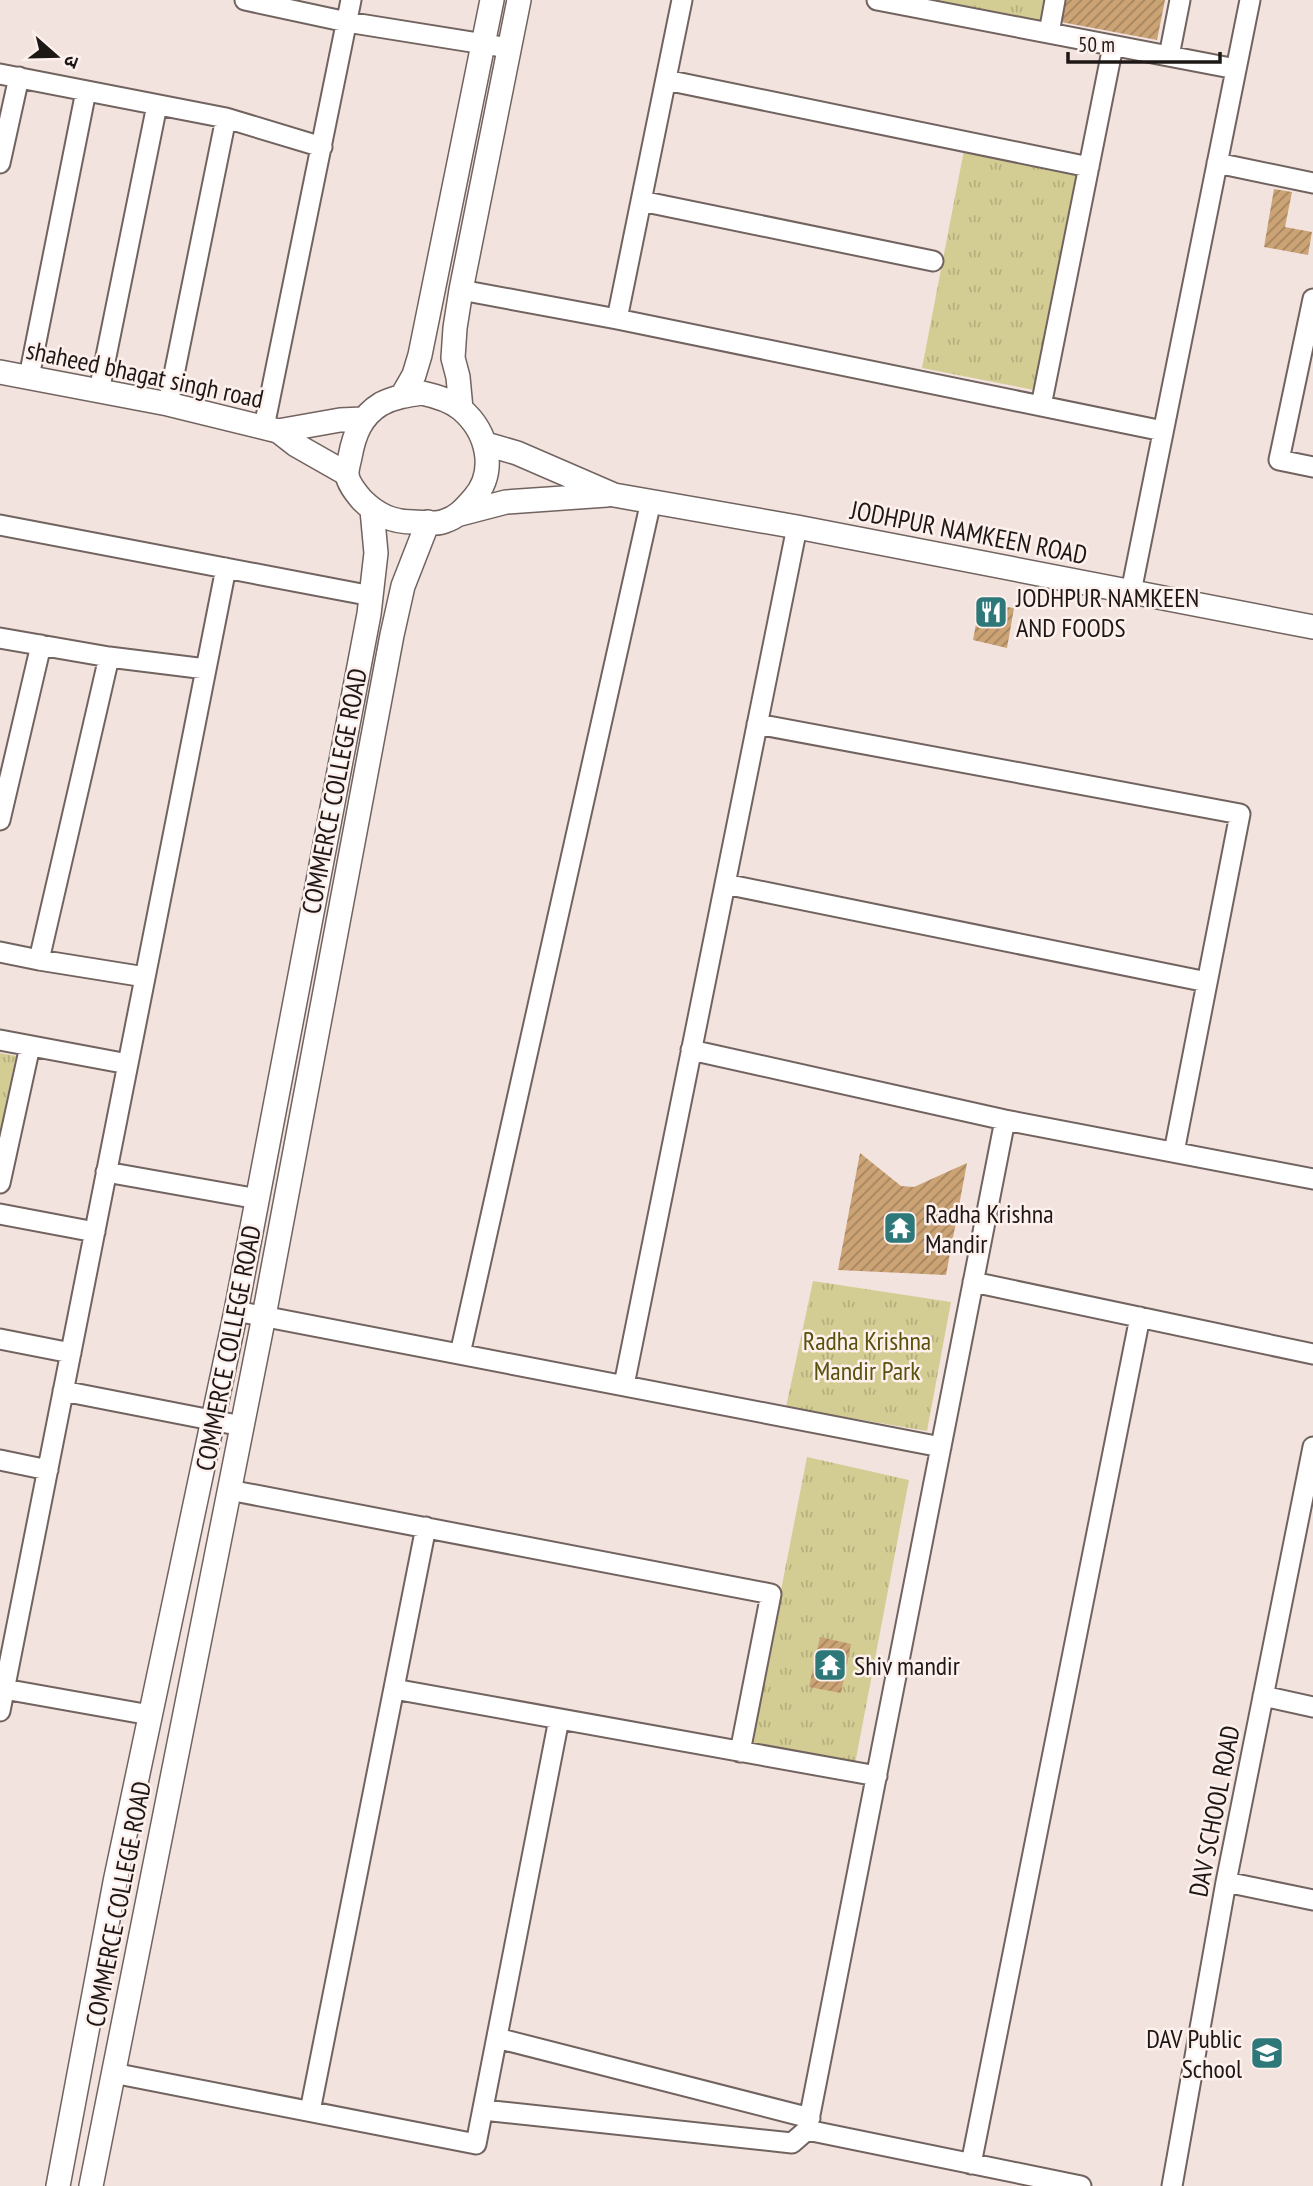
<svg xmlns="http://www.w3.org/2000/svg" width="1313" height="2186" viewBox="0 0 1313 2186" font-family="'PT Sans Narrow','Noto Sans Devanagari',sans-serif">
	<style>
		.park { fill: url(#park-tufts) }
		.building { fill: url(#building-hatch) }
		.lines { fill: none; stroke-linecap: round; stroke-linejoin: round }
		.minor-casing { stroke: #71635f; stroke-width: 23 }
		.tertiary-casing { stroke: #71635f; stroke-width: 26 }
		.minor { stroke: #fff; stroke-width: 19 }
		.tertiary { stroke: #fff; stroke-width: 23 }
		.labels { text-anchor: middle; dominant-baseline: central; stroke-width: 5; stroke-linejoin: round; paint-order: stroke }
		.street-label { font-size: 26px; fill: #1d1816; stroke: #fef1ed }
		.poi-label { font-size: 26px; fill: #1d1816; stroke: #fef1ed; text-anchor: start }
		.park-label { font-size: 26px; fill: #5a520b; stroke: #fef1ed }
	</style>
	<defs>
		<pattern id="park-tufts" width="24" height="20" patternUnits="userSpaceOnUse" patternTransform="scale(1.75)"><rect width="24" height="20" fill="#d3cd93"/><path d="M3 7l-1-3M5 7V3M7 7l1-3M15 17l-1-3M17 17v-4M19 17l1-3" fill="none" stroke="#b5af7e"/></pattern>
		<pattern id="building-hatch" width="6" height="6" patternUnits="userSpaceOnUse" patternTransform="scale(1.75)"><rect width="6" height="6" fill="#cba375"/><path d="M-1 1l2-2M0 6l6-6M5 7l2-2" fill="none" stroke="#a4845f"/></pattern>
	</defs>
	<rect width="100%" height="100%" fill="#f3e3de"/>
	<path class="park" d="M915,0H1049L1044,24Z
		M964,150L1082,173L1039,391L922,368Z
		M0,1053L16,1056L0,1136Z
		M813,1281L951,1302L927,1431L786,1407Z
		M807,1457L909,1480L855,1764L751,1744Z"/>
	<path class="building" d="M1065,0H1165L1157,40L1061,22Z
		M1274,189L1292,192L1285,227L1312,232L1308,255L1264,247Z
		M980,603L1014,608L1007,648L973,640Z
		M860,1153L901,1186L914,1187L967,1163L946,1275L838,1270Z
		M820,1637L851,1644L841,1693L809,1687Z"/>
	<g class="lines">
		<defs>
			<path id="minor" d="M245,0L347,22L509,48
				M877,0L1236,69
				M1049,33L1055,0
				M1169,56L1180,0
				M0,74L226,118L322,147
				M666,80L1089,167
				M0,163L19,77
				M1217,163L1313,183
				M641,201L933,261
				M461,290L617,319L1163,431
				M1313,299L1279,460L1313,467
				M617,319L682,0
				M29,377L86,91
				M99,391L157,105
				M168,404L226,118
				M1041,406L1113,46
				M264,427L351,0
				M0,525L372,596
				M1131,592L1250,0
				M0,638L109,657L206,669
				M757,724L1240,814L1174,1152
				M0,820L41,645
				M725,884L1207,982
				M0,952L39,960L145,977
				M39,960L109,657
				M0,1040L128,1064
				M691,1050L1005,1120L1313,1179
				M106,1172L258,1199
				M0,1183L30,1046
				M0,1214L95,1232
				M973,1282L1313,1354
				M236,1311L941,1447
				M0,1339L71,1353
				M460,1354L651,501
				M624,1385L797,527
				M63,1391L242,1426
				M0,1460L48,1470
				M229,1490L771,1594L740,1752
				M4,1689L150,1715
				M394,1689L877,1776
				M1263,1696L1313,1707
				M0,1711L226,568
				M1226,1882L1313,1900
				M497,2038L810,2118
				M113,2073L476,2144L559,1719
				M483,2110L792,2143L807,2130L1005,1120
				M310,2111L426,1527
				M807,2130L1081,2186
				M971,2164L1140,1317
				M1172,2186L1226,1882L1313,1447"/>
			<path id="tertiary" d="M0,372L168,404L278,431L296,445L347,474
				M422,393C436,396 450,400 461,409C488,432 497,471 474,498C465,508 458,517 445,521C436,525 423,522 414,522C392,522 377,515 362,500C356,493 347,482 347,473C347,468 349,462 350,457C354,435 361,416 381,404C394,397 408,395 422,393Z
				M402,396L414,375L420,355L492,0
				M461,409L458,377L453,358L455,328L461,290L519,0
				M278,431L340,420L363,419
				M486,444L517,453L614,495L797,527L1313,627
				M460,514L506,502L607,495
				M58,2186L115,1882L236,1311L369,614L376,553L372,510
				M91,2186L264,1316L392,635L403,586L428,522"/>
		</defs>
		<use href="#minor" class="minor-casing"/>
		<use href="#tertiary" class="tertiary-casing"/>
		<use href="#minor" class="minor"/>
		<use href="#tertiary" class="tertiary"/>
	</g>
	<defs>
		<symbol id="restaurant-square" viewBox="-11 -11 22 22"><rect x="-9" y="-9" width="18" height="18" rx="4" fill="#2e787a" stroke="#fef1ed"/><path d="M-5-6h1v4h1v-4h1v4h1v-4h1v5L-1.5 .5V6h-2V.5L-5-1ZM5-6V6H3V1.5H1.5Q1.5-4 5-6Z" fill="#fff"/></symbol>
		<symbol id="temple-square" viewBox="-11 -11 22 22"><rect x="-9" y="-9" width="18" height="18" rx="4" fill="#2e787a" stroke="#fef1ed"/><path d="M0-6L5-2H3V0L6.5 2.5H4V6H1.5V3h-3V6H-4V2.5H-6.5L-3 0V-2H-5Z" fill="#fff"/></symbol>
		<symbol id="school-square" viewBox="-11 -11 22 22"><rect x="-9" y="-9" width="18" height="18" rx="4" fill="#2e787a" stroke="#fef1ed"/><path d="M0-5L7-2L0 1L-7-2ZM-4 1L0 2.5L4 1V4Q0 6-4 4Z" fill="#fff"/></symbol>
	</defs>
	<g fill-rule="evenodd">
		<use href="#restaurant-square" x="972" y="593" width="38" height="38"/>
		<use href="#temple-square" x="881" y="1209" width="38" height="38"/>
		<use href="#temple-square" x="811" y="1646" width="38" height="38"/>
		<use href="#school-square" x="1248" y="2034" width="38" height="38"/>
	</g>
	<g class="labels">
		<g class="street-label">
			<text transform="translate(145 374) rotate(12)">shaheed bhagat singh road</text>
			<text transform="translate(969 532) rotate(11)">JODHPUR NAMKEEN ROAD</text>
			<text transform="translate(334 791) rotate(-79)">COMMERCE COLLEGE ROAD</text>
			<text transform="translate(228 1348) rotate(-79)">COMMERCE COLLEGE ROAD</text>
			<text transform="translate(1214 1811) rotate(-79)">DAV SCHOOL ROAD</text>
			<text transform="translate(118 1904) rotate(-79)">COMMERCE COLLEGE ROAD</text>
		</g>
		<g class="poi-label">
			<text x="1016" y="597">JODHPUR NAMKEEN<tspan x="1016" dy="30">AND FOODS</tspan></text>
			<text x="925" y="1213">Radha Krishna<tspan x="925" dy="30">Mandir</tspan></text>
			<text x="854" y="1665">Shiv mandir</text>
			<text x="1242" y="2038" text-anchor="end">DAV Public<tspan x="1242" dy="30">School</tspan></text>
		</g>
		<g class="park-label">
			<text x="867" y="1340">Radha Krishna<tspan x="867" dy="30">Mandir Park</tspan></text>
		</g>
	</g>
	<g transform="translate(56 56) rotate(110)" stroke="#fef1ed" stroke-width="5" paint-order="stroke">
	<path d="M0-5L12 26L0 18L-12 26Z" fill="#1d1816"/>
	<text y="-10" font-size="19" font-weight="bold" text-anchor="middle" fill="#1d1816">उ</text>
	</g>
	<path d="M1068 52v10h152v-10" fill="none" stroke="#1d1816" stroke-width="3.5"/>
	<text x="1078" y="52" font-size="21" fill="#1d1816" stroke="#fef1ed" stroke-width="5" paint-order="stroke">50 m</text>
</svg>
